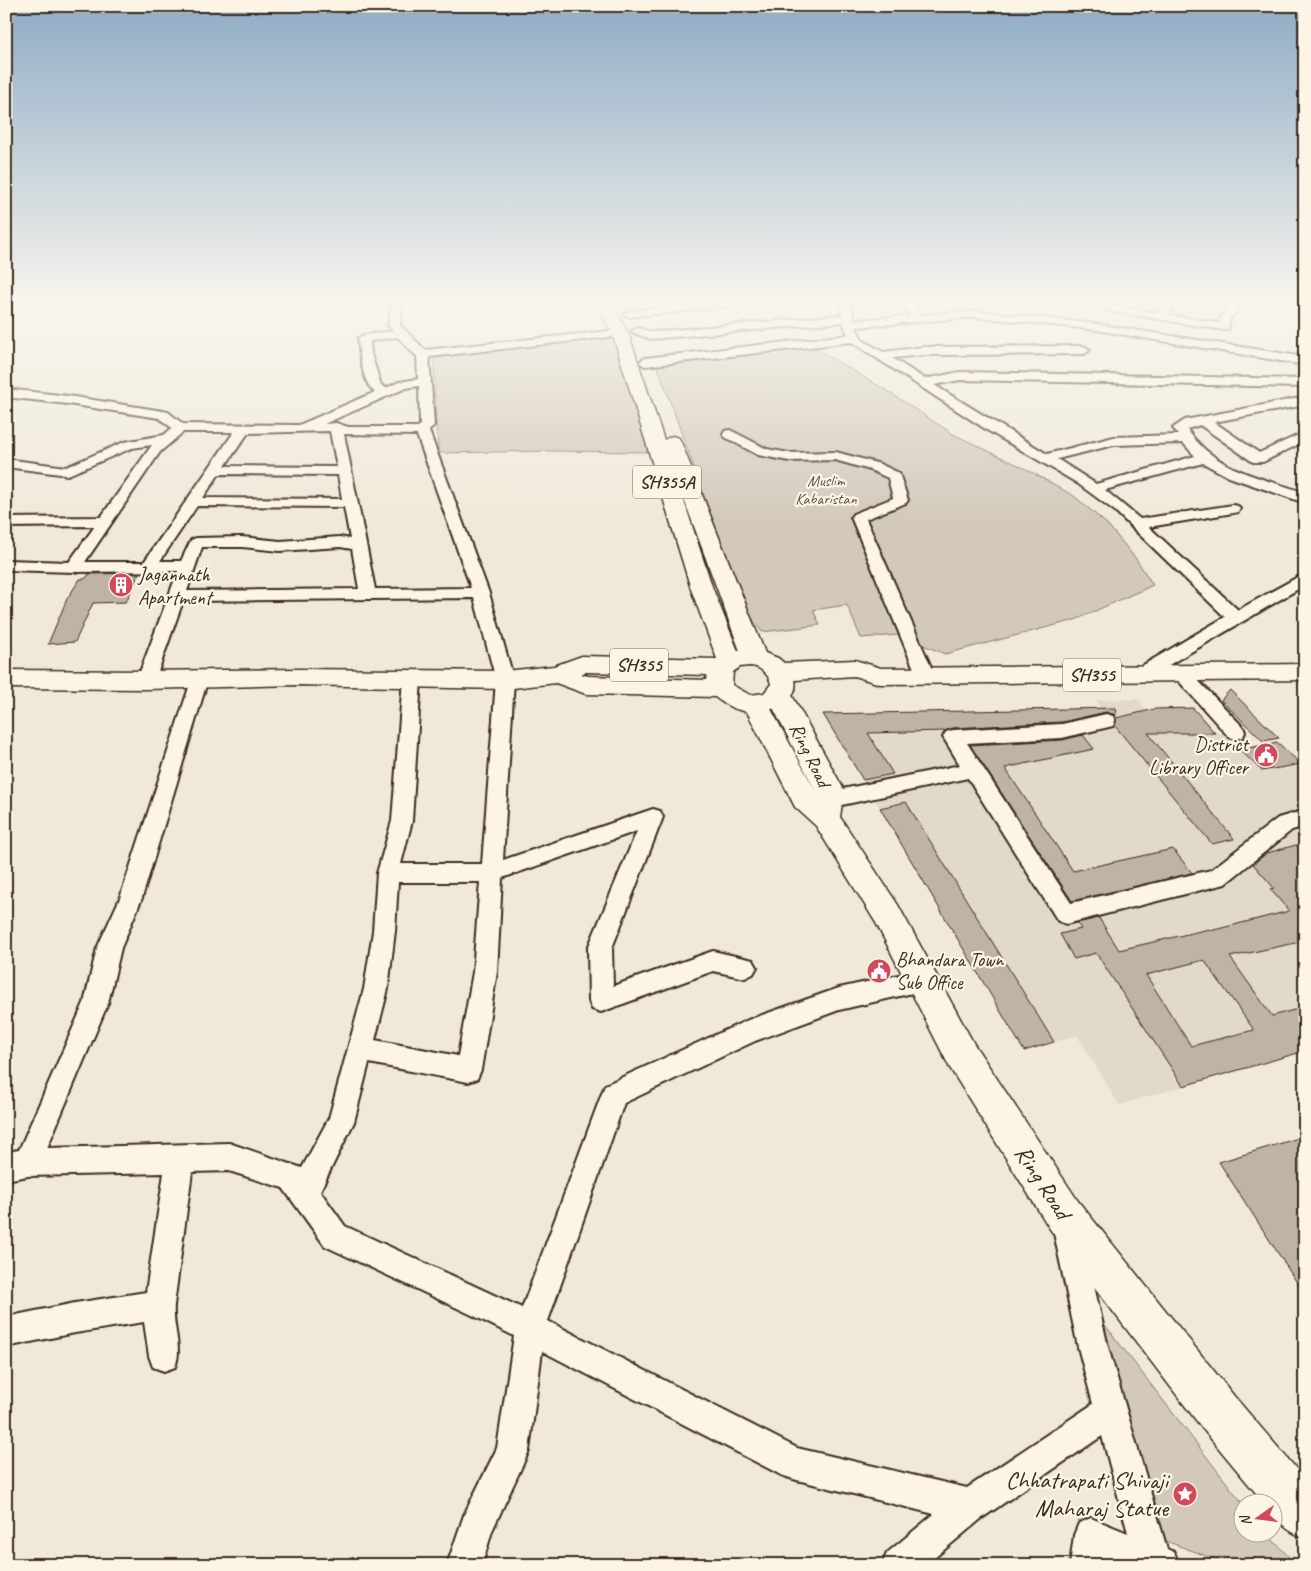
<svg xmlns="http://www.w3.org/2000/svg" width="1311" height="1571" viewBox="0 0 1311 1571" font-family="Caveat,sans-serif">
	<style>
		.built { fill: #e1d9c9 }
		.green { fill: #d2c9ba; stroke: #867a6c }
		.building { fill: #beb3a4; stroke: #3b2a1e; fill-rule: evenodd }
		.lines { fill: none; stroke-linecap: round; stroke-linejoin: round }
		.street-casing { stroke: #3b2a1e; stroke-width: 4 }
		.secondary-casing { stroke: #3b2a1e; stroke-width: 3 }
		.primary-casing { stroke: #3b2a1e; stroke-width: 3 }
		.street { fill: #fcf5e5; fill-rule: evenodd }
		.secondary { fill: #fcf5e5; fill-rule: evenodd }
		.primary { fill: #fcf5e5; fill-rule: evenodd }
		.labels { text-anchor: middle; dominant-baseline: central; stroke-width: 4.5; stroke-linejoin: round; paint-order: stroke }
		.far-park-label { font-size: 16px; fill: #615245; stroke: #fcf5e5 }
		.shield { fill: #fcf5e5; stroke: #75675a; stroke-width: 1 }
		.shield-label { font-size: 19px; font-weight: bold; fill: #3b2a1e }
		.poi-label { font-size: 20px; fill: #3b2a1e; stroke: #fcf5e5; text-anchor: start }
		.street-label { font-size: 20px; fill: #3b2a1e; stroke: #fcf5e5 }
		.near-street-label { font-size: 24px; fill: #3b2a1e; stroke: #fcf5e5 }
		.near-poi-label { font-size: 24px; fill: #3b2a1e; stroke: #fcf5e5; text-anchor: end }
	</style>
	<rect width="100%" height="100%" fill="#f0e9d9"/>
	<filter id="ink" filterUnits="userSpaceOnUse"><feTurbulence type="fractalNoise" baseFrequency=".02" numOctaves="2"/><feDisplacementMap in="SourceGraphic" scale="10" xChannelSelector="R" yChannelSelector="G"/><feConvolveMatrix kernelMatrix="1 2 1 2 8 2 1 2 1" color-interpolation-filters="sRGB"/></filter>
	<g filter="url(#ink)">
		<path class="built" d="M1139,699L1159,733H1221L1262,771L1301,764L1305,767V1051L1119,1105L1077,1035L1054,1042L906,802L880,808L863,780L892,774L868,733L1053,729L1103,717L1096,700Z"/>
		<path class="green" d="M619,336L648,452L548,451L439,453L436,426L434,358Z
			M813,347L884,389L953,434L1026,469L1074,496L1108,525L1136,559L1153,585L1075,620L945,654L899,635L861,638L847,605L813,610L820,625L762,632L745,609L657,365Z
			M1102,1321L1243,1504L1244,1534H1267L1297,1565H1231L1163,1540Z"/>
		<path class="building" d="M139,573L126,602L93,603L75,642L48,644L67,599L80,579H85L89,574Z
			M1230,690L1279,738L1263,741L1221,700Z
			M1115,708L1116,715L1106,712L1062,722L953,728L944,731L868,733L893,774L863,780L823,714Z
			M1193,708L1215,733H1148L1234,839L1212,844L1115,726L1116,718L1155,709Z
			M1083,735L1094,749L1005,768L1073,871L1173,849L1192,873L1072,901L970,745L1062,740Z
			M1277,742L1301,764L1262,771L1240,750Z
			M906,802L1054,1042L1024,1051L880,808Z
			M1296,845L1305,855V941L1230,957L1272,1016L1305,1007V1051L1183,1086L1096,953L1074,959L1060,934L1081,929L1077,923L1099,918L1119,950L1209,929L1210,931L1289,911L1270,889L1274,888L1253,864L1267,853ZM1204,960L1254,1030L1191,1046L1146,975Z
			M1305,1136V1295L1219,1162Z"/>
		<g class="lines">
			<defs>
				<path id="street" d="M392,303H402L400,325L425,350L619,330L625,333L619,336L429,357L434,425L429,431L489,593L514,680L503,860L653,809L660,811L663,817L612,948L613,986L713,951L753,960L757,967L753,974L745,978L713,971L601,1012L592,1009L589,1001L588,948L637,831L502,878L497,972L481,1070L477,1079L468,1082L369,1063L354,1122L320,1191L345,1226L522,1308L605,1085L748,1020L839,988L922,970L930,973L934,981L930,989L839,1010L755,1041L624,1103L548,1321L797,1448L967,1488L1093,1404L1078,1347L1054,1233L1058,1223L1068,1219L1078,1223L1082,1233L1108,1347L1167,1549L1174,1552L1179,1565H1122L1105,1558L1104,1565H1070L1074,1535L1079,1523L1091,1518L1128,1533L1102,1436L982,1518L926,1565H882L887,1553L934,1514L793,1479L781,1475L542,1351L529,1451L492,1531L482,1565H447L464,1515L497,1448L514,1336L470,1314L325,1246L283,1188L229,1171L192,1172L174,1305C172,1327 183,1347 175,1367L164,1371L153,1367L149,1356L144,1322L75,1333L6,1347V1317L75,1303L146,1292L164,1173L28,1176L6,1180V1152L19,1150L84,1003L97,948L120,898L193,675L199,673L205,675L208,679L142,898L121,948L108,1003L47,1148L229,1143L302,1168L329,1118L364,989L373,931L377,873L392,821L403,679L406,675L412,673L418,675L421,679L412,821L401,864H482L496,680L474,598L183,601L155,680L152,684L146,686L140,684L137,680L178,571L74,572L6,570V560L69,562L95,526L6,527V518L101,517L152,445L132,448L68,475L6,467V459L66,467L124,442L164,435L172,428L159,418L68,404L6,397V389L68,396L163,411L168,412L183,424L299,425L375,392C363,385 359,352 358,338L364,335L393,331L388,325ZM398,337L413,353L417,356L418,379L399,382L386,388L381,385L371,354L370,341ZM419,386L420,425L418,427H348L336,423L324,424L406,388ZM330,431L337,467L225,466L248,433ZM183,432H234L144,562H85L160,452ZM344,434L417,435L471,588L375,589ZM219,474L338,475L342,499L203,498ZM197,506L344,507L350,539L340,537L280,541L242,537L196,538L191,540L181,561H160ZM202,547H242L280,551L340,547L352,549L359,589L187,591ZM398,882H480L473,972L458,1056L375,1040L388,989L395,931Z
					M699,303H736L731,306L629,317L623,314L629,311Z
					M841,303H851L854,320L910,316L901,303H912L921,315L976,311L1090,323L1305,357V365L1090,329L976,317L856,327L862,340L883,352L924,347L1084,346L1090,350L1084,354L924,355L892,358L925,379L960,372L1305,379V387L960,380L934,385L1047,454L1114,437L1178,435L1173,428L1185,420L1305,397V405L1214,422L1259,453L1305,432V441L1263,462H1253L1200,425L1187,429C1215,471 1261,477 1305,493V503L1229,477L1203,463L1105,490L1140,519L1233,505L1238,506L1240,509L1238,512L1233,513L1149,527L1238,610L1305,573V585L1145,679L1139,681L1133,679L1130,675L1133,671L1225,617L1115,511L1077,483L987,430L852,342L645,366L639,362L645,358L848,335L843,322L651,339L634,333L632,331L638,328L652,332L842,315ZM1183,443L1195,456L1096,484L1057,459L1114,445Z
					M1165,303H1176L1169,315L1219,323L1221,316L1233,303H1244L1230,319L1228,329L1224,330L1109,311L1104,308L1109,305L1159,313Z
					M730,430L767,449L789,453L836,452L880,464L899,473L908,500L906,503L866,519L935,676L932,680L926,682L920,680L917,676L851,517L853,514L893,498L888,478L870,470L835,460L789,461L758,455L725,437L723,434L725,431Z
					M1182,668L1188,670L1243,727L1245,732L1243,737L1236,739L1229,737L1176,678L1173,674L1176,670Z
					M1106,714L1113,716L1115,721L1113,726L1062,738L967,743L1071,903L1211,870L1278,818L1305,810V826L1292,830L1225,884L1066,924L1058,921L968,778L828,808L821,806L818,800L821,794L828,792L960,765L943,737L946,732L953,730L1062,724Z"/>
				<path id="secondary" d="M779,685L788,688L844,790L840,817L898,905L974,1044L1078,1201L1234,1396L1305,1479V1538C1289,1532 1274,1522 1274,1504H1265L1202,1428L1050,1229L950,1068L876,923L816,826L795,807L743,704L747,698L756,695L765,698L816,792L766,694L770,688Z"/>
				<path id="primary" d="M596,303H611L629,335L664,440L672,436L679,438L681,442L765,653L778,658L784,663L855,660L881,668L1305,664V680L880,684L854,676L795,680C800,702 768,714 750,712C737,711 725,705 715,697L586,694L556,683L505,689L297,685L146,689L6,688V670L146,671L297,669L505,671L554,666L582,656L717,659L691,589L613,335ZM678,483L740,651H738L713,589ZM749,666C760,666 769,674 771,684L764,693L750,695L732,685L733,672L740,667ZM585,672L707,675L706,680L588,676L581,674Z"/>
			</defs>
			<use href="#street" class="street-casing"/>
			<use href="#secondary" class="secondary-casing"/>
			<use href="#primary" class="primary-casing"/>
			<use href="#street" class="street"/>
			<use href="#secondary" class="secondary"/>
			<use href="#primary" class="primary"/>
		</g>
	</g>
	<linearGradient id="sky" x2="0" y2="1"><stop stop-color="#8facc5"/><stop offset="0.58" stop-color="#f8f5ee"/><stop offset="1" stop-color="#f8f5ee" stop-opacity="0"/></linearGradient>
	<rect width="1311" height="523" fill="url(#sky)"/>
	<defs>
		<symbol id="building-disc" viewBox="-11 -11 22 22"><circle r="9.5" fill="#d1495b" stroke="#fcf5e5"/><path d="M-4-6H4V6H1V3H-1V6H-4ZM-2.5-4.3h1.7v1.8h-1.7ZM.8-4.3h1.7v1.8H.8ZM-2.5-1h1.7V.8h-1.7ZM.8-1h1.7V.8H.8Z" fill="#fff"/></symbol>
		<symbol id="civic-disc" viewBox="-11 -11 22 22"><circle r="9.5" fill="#d1495b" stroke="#fcf5e5"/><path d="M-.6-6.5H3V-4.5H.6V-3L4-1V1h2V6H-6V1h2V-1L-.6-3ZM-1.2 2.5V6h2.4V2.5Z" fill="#fff"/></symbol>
		<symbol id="sight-disc" viewBox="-11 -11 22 22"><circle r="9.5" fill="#d1495b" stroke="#fcf5e5"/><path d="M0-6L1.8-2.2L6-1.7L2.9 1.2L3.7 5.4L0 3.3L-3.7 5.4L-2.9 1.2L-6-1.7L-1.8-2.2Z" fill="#fff"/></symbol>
	</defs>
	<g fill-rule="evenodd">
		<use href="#building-disc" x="107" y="571" width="28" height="28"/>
		<use href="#civic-disc" x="1252" y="741" width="28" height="28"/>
		<use href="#civic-disc" x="865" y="957" width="28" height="28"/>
		<use href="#sight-disc" x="1171" y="1480" width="28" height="28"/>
	</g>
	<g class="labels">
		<g class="far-park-label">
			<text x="826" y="481">Muslim<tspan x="826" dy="18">Kabaristan</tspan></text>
		</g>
		<g class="shield">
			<rect x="633" y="465.5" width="68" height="33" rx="4"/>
			<rect x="610" y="648.5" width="58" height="33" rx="4"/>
			<rect x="1063" y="658.5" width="58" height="33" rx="4"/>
		</g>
		<g class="shield-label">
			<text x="667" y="482">SH355A</text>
			<text x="639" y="665">SH355</text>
			<text x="1092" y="675">SH355</text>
		</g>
		<g class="poi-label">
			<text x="138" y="574">Jagannath<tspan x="138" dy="23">Apartment</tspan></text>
			<text x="1248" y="744" text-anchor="end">District<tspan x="1248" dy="23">Library Officer</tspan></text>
			<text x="896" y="959">Bhandara Town<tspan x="896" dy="23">Sub Office</tspan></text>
		</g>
		<g class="street-label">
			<text transform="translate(810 755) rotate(64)">Ring Road</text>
		</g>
		<g class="near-street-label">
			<text transform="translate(1043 1182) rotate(57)">Ring Road</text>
		</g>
		<g class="near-poi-label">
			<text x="1168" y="1480">Chhatrapati Shivaji<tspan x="1168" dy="28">Maharaj Statue</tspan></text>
		</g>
	</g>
	<rect width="1311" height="1571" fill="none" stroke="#fcf5e5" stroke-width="25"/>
	<rect x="12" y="12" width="1286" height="1546" fill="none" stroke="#3b2a1e" stroke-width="2" filter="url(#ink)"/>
	<g transform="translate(1258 1518) rotate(256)"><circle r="24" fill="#fcf5e5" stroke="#afa495"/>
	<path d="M0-4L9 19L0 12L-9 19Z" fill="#d1495b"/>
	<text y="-8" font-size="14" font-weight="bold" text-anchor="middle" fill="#3b2a1e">N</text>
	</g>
</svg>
